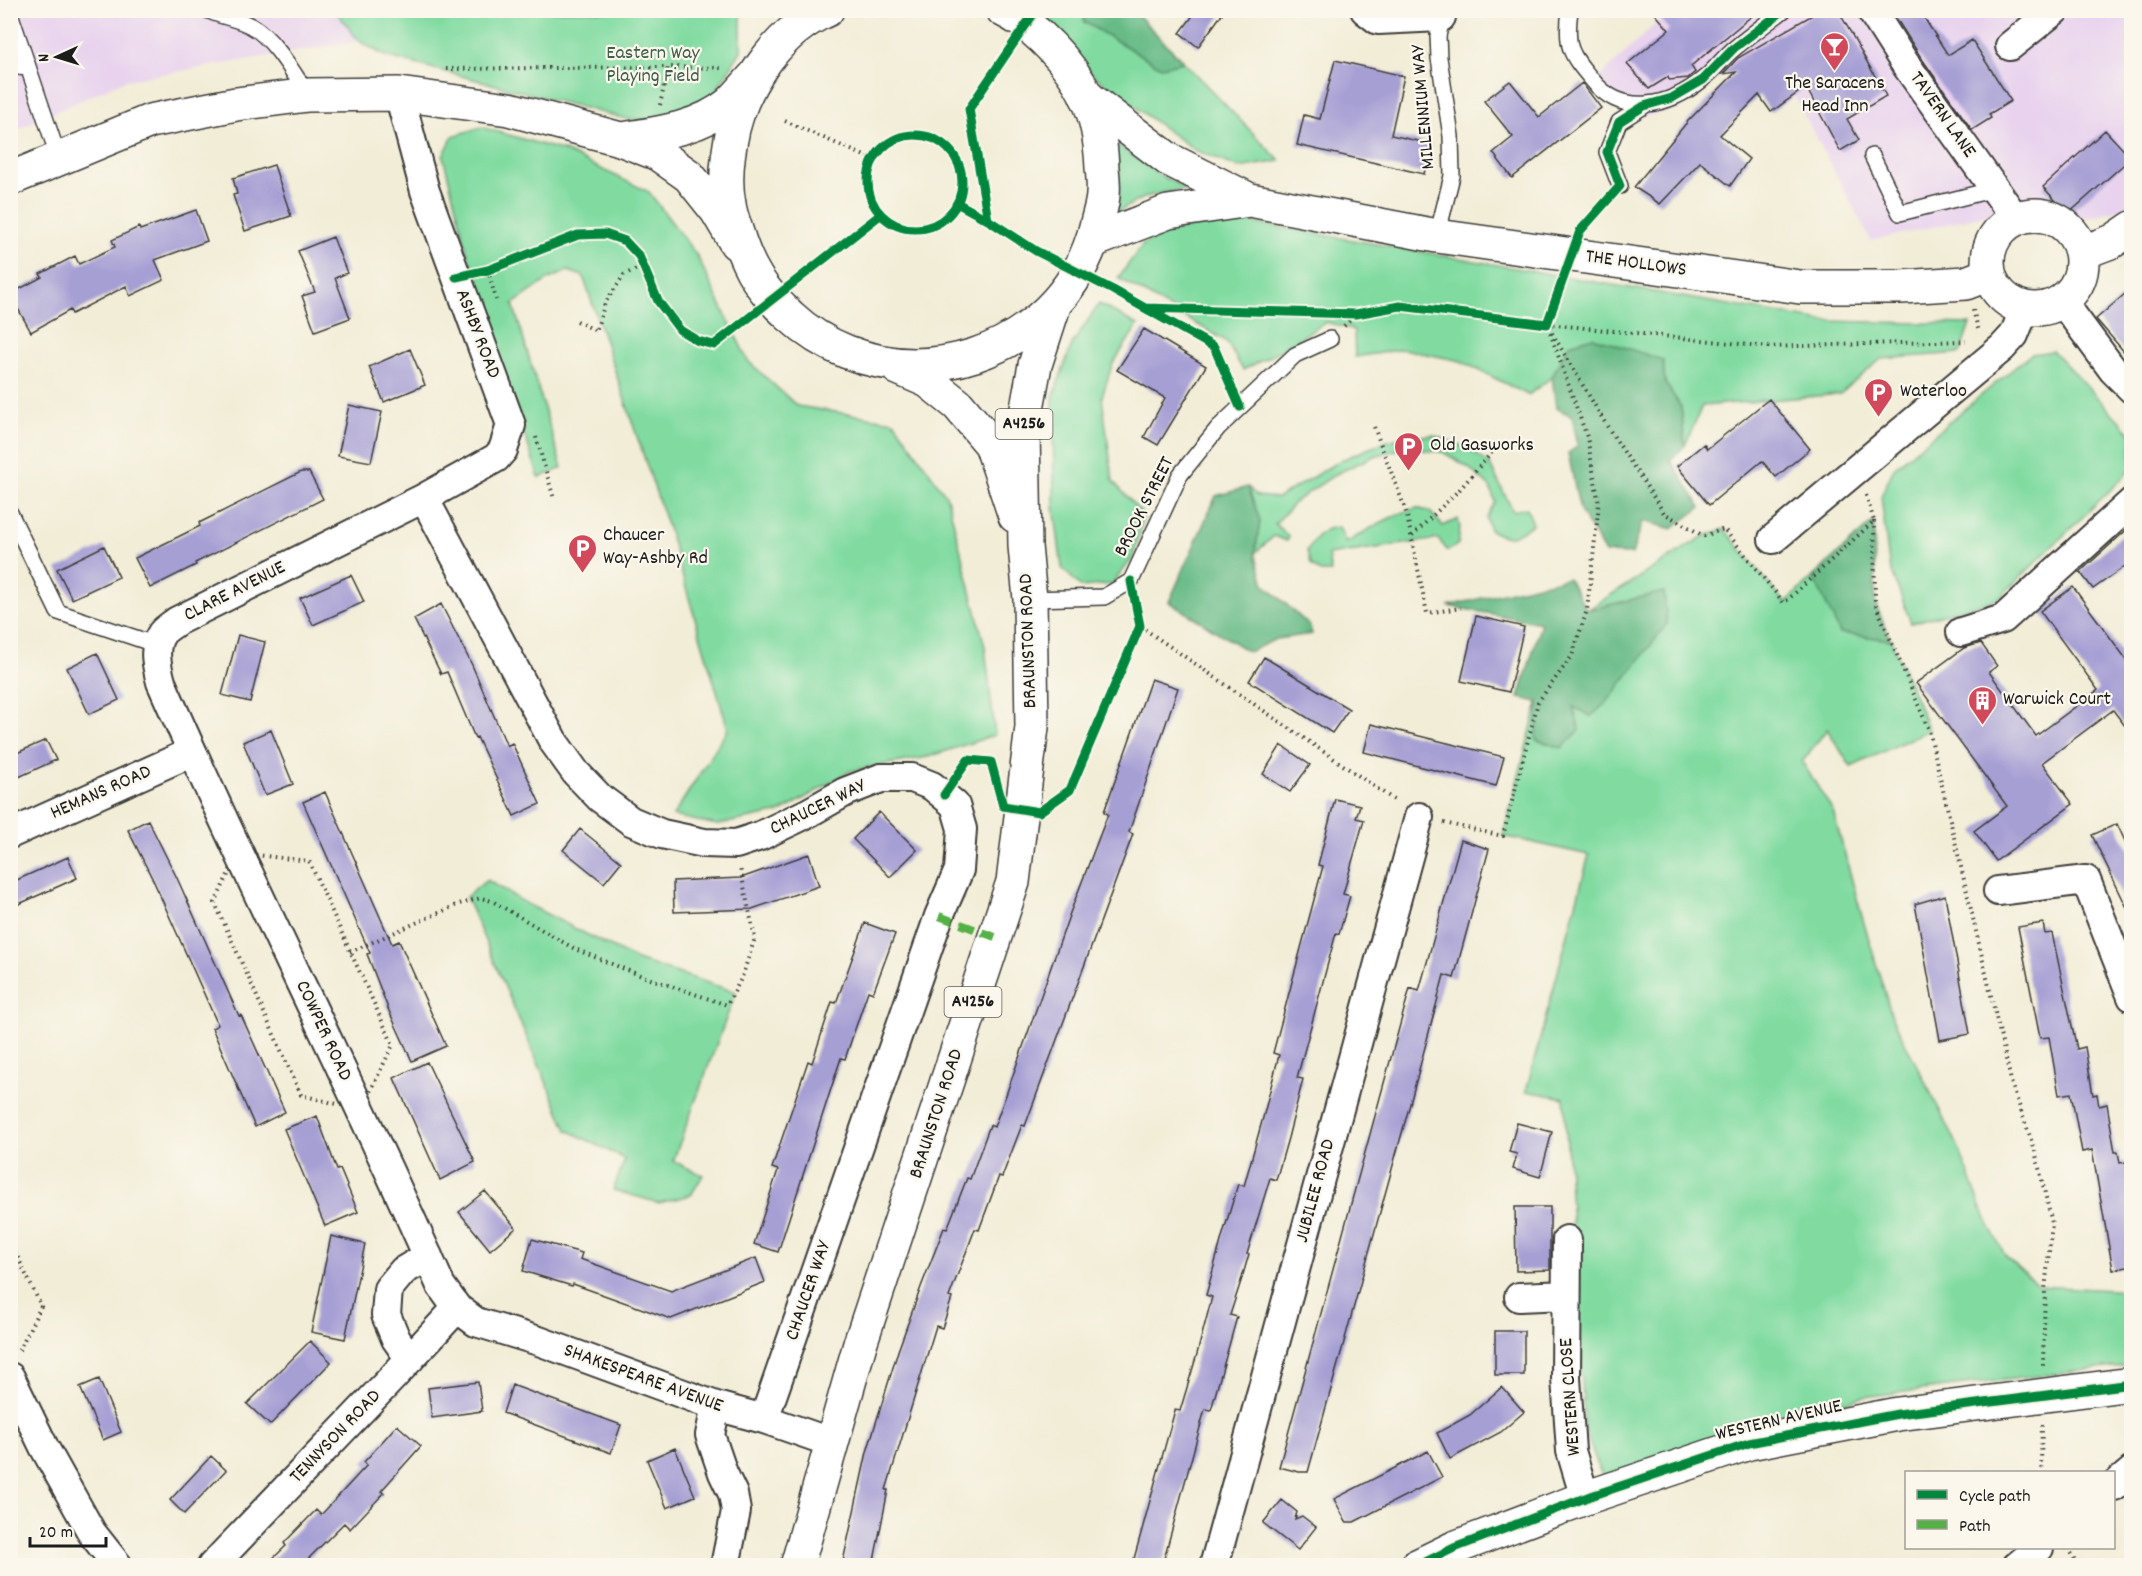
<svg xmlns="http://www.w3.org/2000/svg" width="2142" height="1576" viewBox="0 0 2142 1576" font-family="Dekko,sans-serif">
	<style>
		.built { fill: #e8d2ee }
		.green { fill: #81dba1; stroke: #4e7c5e; stroke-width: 1.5 }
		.forest { fill: #68bb87; stroke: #426c52; stroke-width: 1.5 }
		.building { fill: #a69fd4 }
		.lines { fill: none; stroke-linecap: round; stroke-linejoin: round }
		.lane-casing { stroke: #3c3b38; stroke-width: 18 }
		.street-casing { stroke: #3c3b38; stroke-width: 32 }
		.secondary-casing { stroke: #3c3b38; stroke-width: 36 }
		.primary-casing { stroke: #3c3b38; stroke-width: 36 }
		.path { stroke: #3c3b38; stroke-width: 4; stroke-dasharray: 1.5 4.5; stroke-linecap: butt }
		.lane { stroke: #fff; stroke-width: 15 }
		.street { stroke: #fff; stroke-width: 28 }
		.secondary { stroke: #fff; stroke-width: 33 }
		.primary { stroke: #fff; stroke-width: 33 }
		.quiet { stroke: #55b145; stroke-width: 8; stroke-dasharray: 15 8; stroke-linecap: butt }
		.cycleway-casing { stroke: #fbf7ec; stroke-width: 13 }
		.cycleway { stroke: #00873e; stroke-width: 9 }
		.labels { text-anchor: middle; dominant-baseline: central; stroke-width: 4.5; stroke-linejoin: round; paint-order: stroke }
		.shield { fill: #fbf7ec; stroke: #5f5e5a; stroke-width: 1.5 }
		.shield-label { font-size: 18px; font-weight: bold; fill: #1c1c1c }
		.park-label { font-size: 20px; fill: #3f5f4b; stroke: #fbf7ec }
		.poi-label { font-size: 20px; fill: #1c1c1c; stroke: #fbf7ec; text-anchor: start }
		.street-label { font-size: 20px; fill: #1c1c1c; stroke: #fbf7ec }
	</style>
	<rect width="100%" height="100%" fill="#fbf7ec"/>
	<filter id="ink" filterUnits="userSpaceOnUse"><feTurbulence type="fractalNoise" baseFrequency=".0167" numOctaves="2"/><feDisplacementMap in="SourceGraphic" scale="12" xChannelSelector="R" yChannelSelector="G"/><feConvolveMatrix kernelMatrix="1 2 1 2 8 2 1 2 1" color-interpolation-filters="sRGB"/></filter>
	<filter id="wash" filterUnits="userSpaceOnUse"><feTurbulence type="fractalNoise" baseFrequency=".008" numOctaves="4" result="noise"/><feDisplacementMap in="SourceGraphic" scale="24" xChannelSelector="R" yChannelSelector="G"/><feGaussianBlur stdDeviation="1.35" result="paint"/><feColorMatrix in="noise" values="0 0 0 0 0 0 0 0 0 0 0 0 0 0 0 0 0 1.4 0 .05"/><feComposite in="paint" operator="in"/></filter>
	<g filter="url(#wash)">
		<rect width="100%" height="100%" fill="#f2edd7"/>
		<path class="built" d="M10,11H336L359,41L126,80L11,132Z
			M1669,11H2131V206L2083,219L2020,207L1871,241L1765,41L1677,110L1640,117L1616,105L1598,79Z"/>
		<path class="green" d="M336,11H741V51L711,99L670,122L626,119L385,56L359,41Z
			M1031,11H1134L1280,161L1239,168L1195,150L1155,122L1092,74Z
			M481,127L564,151L649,192L697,256L748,361L797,406L894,421L947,497L985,647L995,735L928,757L850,771L781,812L717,825L673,816L728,729L669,531L583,276L568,271L549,279L513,304L562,468L539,478L479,298L443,156L453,136Z
			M1115,143L1158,174L1189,190C1158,192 1143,195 1117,213L1120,181Z
			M1237,220L1822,321L1970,324L1960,353L1881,359L1840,394L1702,406L1685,446L1681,407L1665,383L1662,360L1569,344L1552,377L1528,395L1461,361L1403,349L1355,357L1354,330L1326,322L1272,355L1243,370L1226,341L1118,278L1143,244L1180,229Z
			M1099,304L1138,325L1112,365L1102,397L1113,481L1144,516L1133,558L1112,584L1081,587L1062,568L1054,506L1053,397L1072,344Z
			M2053,351L2131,433V470L1998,599L1911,623L1889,564L1881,496L1894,468L2031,354Z
			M1433,435L1465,447L1489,463L1513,511L1527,508L1533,524C1514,536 1511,542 1490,530L1486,518L1495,502L1490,487L1469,468L1443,452L1404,448L1374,456L1336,474L1296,501L1275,524L1289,537L1287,541L1274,536L1255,553L1260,521L1248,487L1257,496L1278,498L1341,460L1387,441L1400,438Z
			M1417,508L1430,512L1443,526L1458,519L1460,528L1458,544L1448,551L1438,539L1328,555L1331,572H1320L1311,564L1307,551C1316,536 1321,528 1339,527L1346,543C1369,529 1391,515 1417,508Z
			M1874,521L1875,603L1929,730L1851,767L1827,729L1802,762L1833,811L1861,913L1892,1017L1958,1146L1987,1222L2006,1257L2039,1286L2131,1291V1365L1863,1397L1743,1428L1604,1481L1585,1431L1564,1098L1526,1091L1589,855L1503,836L1538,702L1587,610L1704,536L1724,529L1785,603Z
			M487,880L527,904L637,960L736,992L673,1161L703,1175L691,1195L659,1203L613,1190L625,1159L567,1130L466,897Z"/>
		<path class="forest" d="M1084,11H1134L1183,62L1161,67L1084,22Z
			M1593,337L1663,360L1665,383L1681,407L1685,446L1670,460L1701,507L1672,529L1643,521L1632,554L1605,553L1580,511L1568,453L1578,446L1572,416L1556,408L1552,377L1569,344Z
			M1248,487L1260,521L1255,553L1264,584L1310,626L1312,634L1276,639L1249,652L1169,602L1216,496Z
			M1874,521L1875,603L1891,640L1840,633L1813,577Z
			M1568,578L1587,610L1664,592L1667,624L1607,702L1591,716L1573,707L1580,730L1562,748L1536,740L1538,702L1519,698L1541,623L1448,606Z"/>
		<g id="blocks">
			<path class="building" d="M1197,10H1225L1198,47L1180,33Z
				M1652,10H1759L1691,66L1695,72L1688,78L1669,80L1668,77L1649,89L1627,64L1669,30Z
				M1821,10H1838L1886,96L1847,119L1859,140L1840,151L1806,87L1771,112L1759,95L1720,135L1749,159L1730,186L1700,162L1660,204L1634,187L1688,121L1736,72L1723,74L1738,58Z
				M1891,10H1919L1948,55L1972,40L2011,101L1989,114L1991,118L1972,130L1920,56Z
				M1335,60L1404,76L1391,135L1431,144L1424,174L1297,145L1304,115L1320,119Z
				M1510,81L1539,117L1582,83L1601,108L1512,178L1493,153L1513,137L1484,101Z
				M2105,130L2131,158L2068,214L2043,187Z
				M274,165L291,216L245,231L233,195L237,194L233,178Z
				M196,210L207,241L155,260L164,280L130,296L126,286L72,314L70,310L31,332L10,294L42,277L40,274L75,256L79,264L115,247L112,240L139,227L140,230Z
				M333,237L347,273L335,278L350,318L315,331L302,296L315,292L298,251Z
				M2132,288V361L2096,319Z
				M1144,329L1206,366L1158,445L1144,437L1165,398L1117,370Z
				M410,349L425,385L384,402L369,367Z
				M1769,399L1810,449L1776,477L1762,461L1709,505L1677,466L1704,444L1707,449Z
				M349,405L382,412L371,462L338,456Z
				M301,472H309L323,499L195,563L196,565L150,588L135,558L200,526L199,523Z
				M2132,525V561L2093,589L2080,572Z
				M104,546L119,577L72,599L57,569Z
				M351,575L364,602L313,625L300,598Z
				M2073,587L2132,667V735L2113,710L2042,763L2073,804L1996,861L1974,831L2007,806L1916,683L1964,648L1981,643L1997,666L1989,672L2036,736L2098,690L2040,611Z
				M441,604L472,665L507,746L512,743L540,804L514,816L477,737L475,738L447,672L441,674L414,619Z
				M1476,616L1524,627L1509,692L1461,681Z
				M238,635L265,642L250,702L222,695Z
				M97,653L119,700L89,714L67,668Z
				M1264,657L1349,709L1332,733L1249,681Z
				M1151,679L1178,688L1129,832L1133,834L1025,1126L1022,1125L1002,1177L999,1176L979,1230L975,1229L949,1297L952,1298L942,1328L936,1326L886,1490H888L873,1566H842L867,1452L898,1351L921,1287L944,1228L947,1229L967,1178L970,1179L990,1125L994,1127L1006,1095L1070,913L1108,814L1104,812Z
				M1371,724L1504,757L1496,786L1364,752Z
				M271,730L293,784L265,795L243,742Z
				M46,740L56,760L10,781V756Z
				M1281,745L1310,765L1290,792L1263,774Z
				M325,792L392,944L399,941L446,1046L412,1061L389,1011L367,954L370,953L303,802Z
				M1335,799L1360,805L1356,818L1364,820L1343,894L1350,896L1339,934L1336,933L1297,1078L1303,1079L1288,1138L1276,1180L1270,1178L1247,1254H1249L1242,1278L1230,1315L1237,1317L1211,1410L1205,1409L1162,1566H1132L1175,1410L1180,1411L1197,1354L1212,1297L1206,1295L1223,1234L1238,1184L1244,1186L1264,1114L1279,1055L1273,1053L1323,866L1318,865Z
				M879,812L917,850L890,877L853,839Z
				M148,820L177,878L239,1016L241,1015L285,1112L255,1127L212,1028L218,1025L154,882L128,830Z
				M2117,824L2132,856V918L2092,835Z
				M580,829L621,862L604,883L563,850Z
				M1461,840L1489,849L1454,978L1444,975L1410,1104L1308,1472H1299L1279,1467L1410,988L1419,991Z
				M809,854L819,886L752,909L674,912L673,881L741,878Z
				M68,857L77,878L10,908V883Z
				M1945,895L1970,1034L1940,1040L1915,904Z
				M865,923L895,934L873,993L868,991L845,1059L841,1058L778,1252L754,1244L778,1170L772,1168L808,1061L812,1063L832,1002L836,1003Z
				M2043,923L2045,934L2052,933L2077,1049L2085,1047L2093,1095L2097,1094L2099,1106L2107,1104L2115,1152H2118L2120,1163L2128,1162L2132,1183V1266L2113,1270L2092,1150L2082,1152L2071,1093L2059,1095L2049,1037L2040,1038L2018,927Z
				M427,1062L475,1162L440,1180L394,1078Z
				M317,1116L337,1170L340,1169L358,1212L325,1226L284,1129Z
				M1517,1123L1552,1132L1540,1177L1513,1169L1517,1154L1509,1152Z
				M485,1191L516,1228L490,1250L459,1212Z
				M1515,1207H1550V1270L1516,1271Z
				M331,1236L365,1244L345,1339L311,1332Z
				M532,1239L582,1253L580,1259L671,1291L756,1258L765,1282L671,1319L573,1284L572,1286L523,1271Z
				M1495,1331H1524V1375H1495Z
				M310,1341L331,1362L270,1425L247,1404Z
				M99,1379L121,1432L103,1440L80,1387Z
				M478,1382L482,1411L432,1418L428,1388Z
				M512,1385L621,1425L611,1453L503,1413Z
				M1502,1387L1524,1412L1501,1432L1450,1459L1437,1433L1470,1415Z
				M397,1425L421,1446L381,1491L384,1493L350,1529L344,1523L301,1566H265L286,1546L284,1543L316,1510L321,1515L367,1465L364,1462Z
				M675,1448L695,1496L667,1508L647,1460Z
				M1428,1451L1442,1477L1354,1522H1346L1334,1499Z
				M211,1456L226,1470L184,1514L170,1500Z
				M1282,1500L1297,1512L1295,1519L1302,1516L1316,1527L1298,1550L1263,1523Z"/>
		</g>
	</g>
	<g filter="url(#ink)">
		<use href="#blocks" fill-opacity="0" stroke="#3c3b38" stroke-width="1.5"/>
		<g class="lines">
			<defs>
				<path id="lane" d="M207,10C221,17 237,18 251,26C274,38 294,74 308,95
					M1570,10C1565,47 1570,54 1593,81C1623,118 1670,106 1703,79C1715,70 1724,56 1736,47C1752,34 1768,22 1784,10
					M10,13L59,159
					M10,66L28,68
					M1872,156L1900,213L1995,189
					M1620,186L1607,152L1619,122L1644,106
					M1437,236L1452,176L1451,136L1439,58L1438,36L1444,11
					M10,513L58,612L157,645
					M1030,599L1104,597L1131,581L1180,475L1218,428L1295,355L1330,339"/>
				<path id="street" d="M1365,10L1378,20L1441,17
					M1871,10L1906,65L2016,219
					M2010,46L2055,10
					M399,94L425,191L511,425L503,450L496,458L424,498L177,621C172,625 165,629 162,633C152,647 157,667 161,682C250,885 352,1083 441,1286L457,1308L476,1322L539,1341L716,1406L764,1419L833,1443
					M2062,301L2113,370L2132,389
					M424,498L553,741L576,773L600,798L631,821L662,834L704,843L736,844L760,836L808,813L845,792L881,778H912L932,786L955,805L962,829L959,870L939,916L764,1419
					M1773,539L2002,348L2014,335L2025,308
					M1961,632L2003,619L2132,502
					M10,834L192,752
					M1998,891L2086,880L2132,997
					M1567,1240L1566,1378L1571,1451L1585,1498
					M1519,1297L1566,1295
					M410,1359L396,1339L386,1315L388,1289L403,1271L428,1256
					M10,1377L44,1447L92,1533L118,1566
					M716,1406L710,1435L723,1473L733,1494L736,1511L725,1566
					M2114,1486L2132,1471
					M212,1566L393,1377L457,1308
					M1214,1566L1419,817
					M2017,1566L2039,1548"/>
				<path id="secondary" d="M1086,96L1168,159L1250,200L1437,236L1800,287H1901L1966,283L1989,274
					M621,139C659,133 698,129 729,104C738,96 746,85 755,76
					M10,179L150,121L236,104L308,95L399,94L509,109L620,139L658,154L689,176L717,211L736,243
					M1988 262a47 47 0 1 1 94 0a47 47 0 1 1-94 0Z
					M1093,241L1168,212L1250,200
					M2081,253L2113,241L2132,228
					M1417,1566L1454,1548L1585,1498L1749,1443L1898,1414L2132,1384"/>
				<path id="primary" d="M827,10C780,30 745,81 733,129C728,152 724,180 729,204C730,214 734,223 737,233C748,269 762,291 790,316C823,347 867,364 913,365C999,365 1077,309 1097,223C1099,214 1103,203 1103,194C1104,185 1103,177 1102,168C1101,144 1097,117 1086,95C1070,63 1036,26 1003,10
					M898,368L928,381L958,405L991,444L1015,516
					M797,1566L860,1344L1013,882L1032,727L1030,599L1025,546L1023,430L1035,365L1054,306"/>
			</defs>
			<use href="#lane" class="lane-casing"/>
			<use href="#street" class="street-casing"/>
			<use href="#secondary" class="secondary-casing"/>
			<use href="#primary" class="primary-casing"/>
			<path class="path" d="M446,69L668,67
				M660,105L668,67L722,68
				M785,121L874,160
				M1582,228L1607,200
				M488,270L496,300
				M1145,308L1356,314L1400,306L1547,324L1563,281
				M1973,310L1979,332
				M577,321L596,331L605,303L624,275L643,266
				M1547,324L1769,347L1966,341
				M1344,326L1356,314
				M1552,333L1607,426L1664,513L1704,536L1724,529L1784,603L1874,521L1866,495
				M1374,427L1406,511L1427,613L1461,608
				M536,437L554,499
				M1874,521L1875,603L1929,730L2012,1085L2035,1151L2052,1223L2045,1290L2043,1366
				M1412,536L1460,489L1493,451
				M1140,626L1397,802
				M1444,823L1503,836L1538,702L1572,656L1587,610L1599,504L1587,437L1547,324
				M238,853L309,861L393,1045L361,1110L301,1095L215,903Z
				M350,952L459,904L481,898L492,901L575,949L642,976L727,1005L742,977L755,938L740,868
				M10,1241L41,1306L17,1354
				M2042,1425L2041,1464L2044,1472
				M2067,1548L2079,1566"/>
			<use href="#lane" class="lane"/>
			<use href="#street" class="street"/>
			<use href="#secondary" class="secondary"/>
			<use href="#primary" class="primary"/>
			<path class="quiet" d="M939,916L995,937"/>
			<defs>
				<path id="cycleway" d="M868 182a47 47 0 1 1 94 0a47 47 0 1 1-94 0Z
					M957,203L988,220L1036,251L1113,290L1214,347L1240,407
					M988,220L969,109L1036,10
					M456,277L488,270L578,235L605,234L625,241L639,256L658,301L680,330L698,341L714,345L880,215
					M1145,308L1356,314L1400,306L1547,324L1580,231L1620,186L1607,152L1619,122L1644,106L1672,98L1703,80L1734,48L1784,10
					M944,795L968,760L991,762L1003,806L1039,812L1070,790L1140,626L1131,581
					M1417,1566L1454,1548L1585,1498L1749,1443L1898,1414L2132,1384"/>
			</defs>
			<use href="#cycleway" class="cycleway-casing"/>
			<use href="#cycleway" class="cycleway"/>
		</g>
	</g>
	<defs>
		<symbol id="bar-pin" viewBox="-11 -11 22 30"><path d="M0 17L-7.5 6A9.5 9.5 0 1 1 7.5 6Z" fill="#d1495b" stroke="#fbf7ec"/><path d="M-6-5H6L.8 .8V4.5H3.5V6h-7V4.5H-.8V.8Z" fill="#fff"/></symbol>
		<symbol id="parking-pin" viewBox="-11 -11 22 30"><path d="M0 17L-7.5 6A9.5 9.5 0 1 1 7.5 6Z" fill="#d1495b" stroke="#fbf7ec"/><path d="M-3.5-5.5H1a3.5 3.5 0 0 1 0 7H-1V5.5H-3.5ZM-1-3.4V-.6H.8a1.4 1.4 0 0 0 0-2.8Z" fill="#fff"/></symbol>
		<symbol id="building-pin" viewBox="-11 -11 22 30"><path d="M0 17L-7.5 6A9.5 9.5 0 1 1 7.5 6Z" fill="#d1495b" stroke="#fbf7ec"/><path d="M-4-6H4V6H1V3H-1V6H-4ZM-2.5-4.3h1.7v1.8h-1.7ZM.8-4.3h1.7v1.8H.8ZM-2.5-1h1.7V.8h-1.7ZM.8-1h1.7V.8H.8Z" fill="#fff"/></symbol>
	</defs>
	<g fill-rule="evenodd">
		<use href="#bar-pin" x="1818" y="30" width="33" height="45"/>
		<use href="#parking-pin" x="1862" y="376" width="33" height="45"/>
		<use href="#parking-pin" x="1392" y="430" width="33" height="45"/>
		<use href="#parking-pin" x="566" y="532" width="33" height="45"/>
		<use href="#building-pin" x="1966" y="684" width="33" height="45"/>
	</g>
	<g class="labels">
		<g class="shield">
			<rect x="995.5" y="409" width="57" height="30" rx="4.5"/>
			<rect x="944.5" y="987" width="57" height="30" rx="4.5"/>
		</g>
		<g class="shield-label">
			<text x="1024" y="424">A4256</text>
			<text x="973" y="1002">A4256</text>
		</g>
		<g class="park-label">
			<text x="653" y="54">Eastern Way<tspan x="653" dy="23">Playing Field</tspan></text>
		</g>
		<g class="poi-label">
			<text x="1835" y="84" text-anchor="middle">The Saracens<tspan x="1835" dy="23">Head Inn</tspan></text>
			<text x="1900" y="392">Waterloo</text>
			<text x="1430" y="446">Old Gasworks</text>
			<text x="603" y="536">Chaucer<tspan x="603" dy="23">Way-Ashby Rd</tspan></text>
			<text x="2003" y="700">Warwick Court</text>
		</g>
		<g class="street-label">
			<text transform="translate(1424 107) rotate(-95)">MILLENNIUM WAY</text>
			<text transform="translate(1942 115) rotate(55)">TAVERN LANE</text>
			<text transform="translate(1636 264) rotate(8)">THE HOLLOWS</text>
			<text transform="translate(477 334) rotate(69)">ASHBY ROAD</text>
			<text transform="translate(1145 507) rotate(-63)">BROOK STREET</text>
			<text transform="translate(235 592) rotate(-27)">CLARE AVENUE</text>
			<text transform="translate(1029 641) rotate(-92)">BRAUNSTON ROAD</text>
			<text transform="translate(101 793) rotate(-24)">HEMANS ROAD</text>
			<text transform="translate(818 808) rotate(-26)">CHAUCER WAY</text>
			<text transform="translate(323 1031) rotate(65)">COWPER ROAD</text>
			<text transform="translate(937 1114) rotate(-72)">BRAUNSTON ROAD</text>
			<text transform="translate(1316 1191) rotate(-75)">JUBILEE ROAD</text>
			<text transform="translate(809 1291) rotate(-71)">CHAUCER WAY</text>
			<text transform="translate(643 1379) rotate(20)">SHAKESPEARE AVENUE</text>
			<text transform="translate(1571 1397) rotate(-94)">WESTERN CLOSE</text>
			<text transform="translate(1779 1421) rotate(-13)">WESTERN AVENUE</text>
			<text transform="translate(336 1437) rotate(-46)">TENNYSON ROAD</text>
		</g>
	</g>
	<rect width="2142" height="1576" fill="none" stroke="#fbf7ec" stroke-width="36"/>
	<rect x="1905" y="1471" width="210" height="78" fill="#fbf7ec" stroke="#a29f99" stroke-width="1.5"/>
	<rect x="1917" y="1490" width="30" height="9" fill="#00873e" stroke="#a29f99" stroke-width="1.5"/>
	<text x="1959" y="1501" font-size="18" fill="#1c1c1c">Cycle path</text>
	<rect x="1917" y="1520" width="30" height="9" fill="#55b145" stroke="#a29f99" stroke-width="1.5"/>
	<text x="1959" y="1531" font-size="18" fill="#1c1c1c">Path</text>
	<g transform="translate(57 57) rotate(266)" stroke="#fbf7ec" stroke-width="4.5" paint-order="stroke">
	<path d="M0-4.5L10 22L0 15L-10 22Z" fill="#1c1c1c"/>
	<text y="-9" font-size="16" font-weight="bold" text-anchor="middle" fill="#1c1c1c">N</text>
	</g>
	<path d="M30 1537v9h76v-9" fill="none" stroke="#1c1c1c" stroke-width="3"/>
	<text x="39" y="1537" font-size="18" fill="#1c1c1c" stroke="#fbf7ec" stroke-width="4.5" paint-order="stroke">20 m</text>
</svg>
